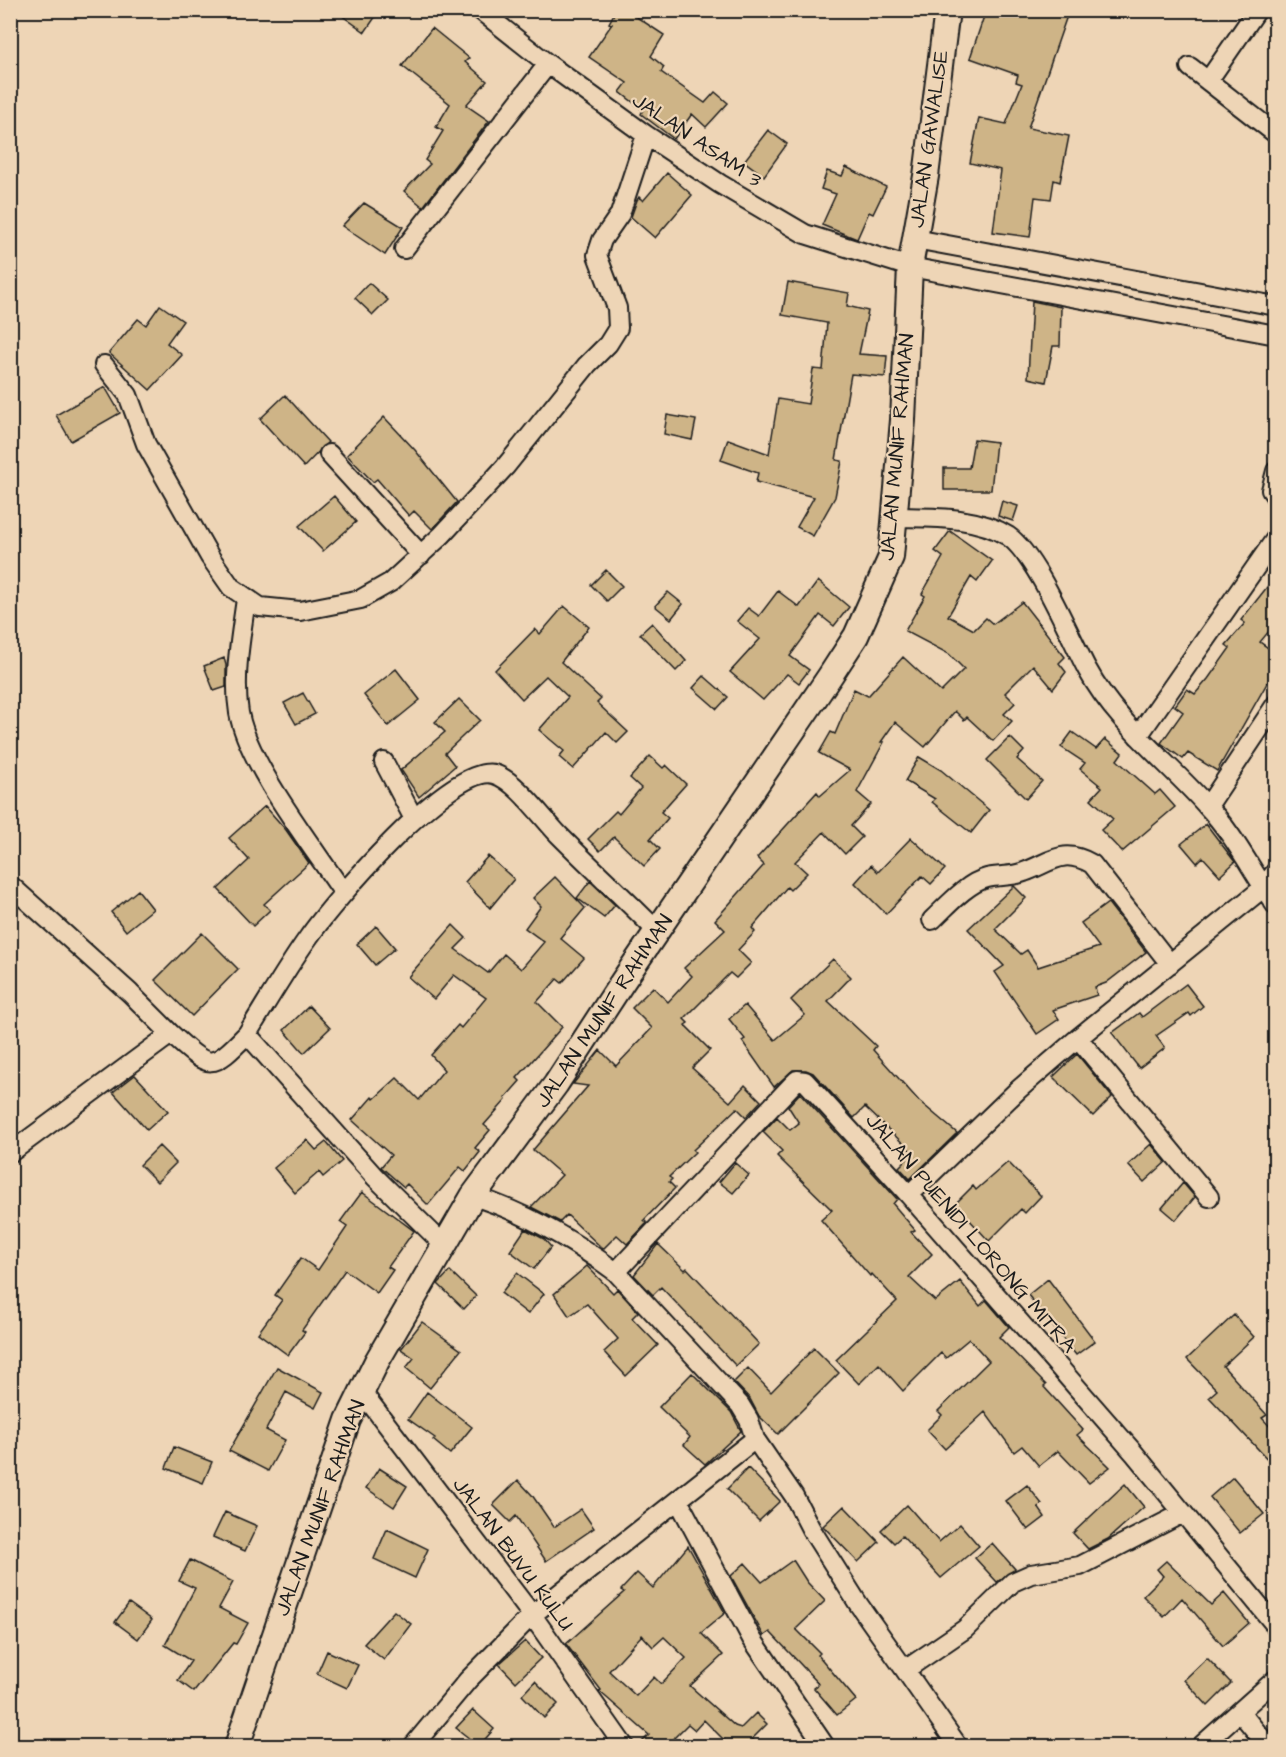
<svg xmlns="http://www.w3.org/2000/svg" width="1286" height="1757" viewBox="0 0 1286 1757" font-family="'Architects Daughter',sans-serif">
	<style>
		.building { fill: #ceb487; stroke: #1c1c1c; stroke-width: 1.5; fill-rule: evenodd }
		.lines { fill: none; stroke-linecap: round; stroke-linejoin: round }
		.minor-casing { stroke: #1c1c1c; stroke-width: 22 }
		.tertiary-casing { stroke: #1c1c1c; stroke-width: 28 }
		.minor { stroke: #eed5b6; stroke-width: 18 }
		.tertiary { stroke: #eed5b6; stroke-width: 24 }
		.labels { text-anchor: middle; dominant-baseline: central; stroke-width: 4.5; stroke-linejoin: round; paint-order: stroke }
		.street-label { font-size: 21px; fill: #1c1c1c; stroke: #eed5b6 }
	</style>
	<rect width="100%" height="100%" fill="#eed5b6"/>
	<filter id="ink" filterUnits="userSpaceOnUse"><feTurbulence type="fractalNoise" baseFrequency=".0167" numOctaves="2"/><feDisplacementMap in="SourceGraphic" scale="12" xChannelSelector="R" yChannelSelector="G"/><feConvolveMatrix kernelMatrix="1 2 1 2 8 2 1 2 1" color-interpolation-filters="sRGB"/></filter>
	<g filter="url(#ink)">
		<path class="building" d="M334,10H380L365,32Z
			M616,10H626L664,35L651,56L664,67L661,72L705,103L715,92L728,103L706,127L692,114L674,139L641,114L643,110L620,92L627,83L589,57L612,24L609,23Z
			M986,10H1069L1028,128L1069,136L1060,182L1054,180L1051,199L1035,197L1030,237L993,232L1001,170L970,163L979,118L1006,124L1022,84L1016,82L1018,75L970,58Z
			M432,28L469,58L465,62L487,81L466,105L489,121L423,207L404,191L430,164L425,160L443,131L436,127L450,104L402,66Z
			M768,130L787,144L764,176L744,161Z
			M846,167L886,187L873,214L869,212L857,239L822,225L836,194L821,189L827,171L842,176Z
			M667,173L692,195L655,238L631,217L637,200L639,197L643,201Z
			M364,203L403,227L385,255L342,226Z
			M788,282L849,293L847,306L868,311L859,354L887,356L885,377L851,374L836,460L842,461L835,497L813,536L797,527L814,497L756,482L758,473L721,460L728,439L769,454L778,399L808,404L813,369L823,370L827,323L782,315Z
			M369,283L388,300L373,315L355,298Z
			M1032,301L1061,307L1060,346H1053L1046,382L1028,378Z
			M160,305L183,321L167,343L182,355L150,390L109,353L138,319L146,325Z
			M105,387L120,413L71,441L56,415Z
			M285,395L328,442L304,467L260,419Z
			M667,415L696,420L692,440L664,434Z
			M384,417L415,450L457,502L432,529L414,511L409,516L377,479L373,482L347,455Z
			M974,439L996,442L991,490H944V468H969Z
			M334,496L356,522L323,551L299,526Z
			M1002,501L1018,506L1013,521L998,516Z
			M950,531L992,561L977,582L971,577L948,616L974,630L986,618L993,624L1022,602L1065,657L1059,663L1066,672L1053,689L1033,665L1005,693L1015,703L1004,714L1012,721L993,741L967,717L964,720L955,711L925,747L895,722L881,742H884L857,792L871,804L851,826L862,837L845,854L824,832L795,862L807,873L790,890L787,887L752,928L755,932L738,950L751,963L736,978L730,973L684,1019L688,1023L685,1025L710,1050L692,1068L730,1102L745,1085L761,1101L746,1117L737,1108L693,1150L695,1152L669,1177L672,1179L669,1182L675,1188L644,1220L647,1223L627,1244L617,1235L603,1249L567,1215L560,1222L531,1207L562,1175L533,1150L588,1086L573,1084L600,1050L616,1066L652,1028L632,1008L653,987L668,1002L692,976L684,968L725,930L715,920L764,865L757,858L817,792L820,796L850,770L819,753L831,732L835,734L854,689L868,696L903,657L941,692L964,669L949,654L905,631L925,596L922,594L943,557L935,551Z
			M606,570L622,586L607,601L591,585Z
			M1275,577V624L1260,642L1275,653V669L1217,771L1188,753L1183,759L1161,743L1183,712L1175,706L1187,689L1195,694L1208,679L1230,648L1226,645L1245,623L1241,620Z
			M818,581L849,607L834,626L820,615L790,656L809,670L799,683L787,674L763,700L730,672L760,639L737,621L748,608L759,616L778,591L799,607Z
			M668,592L683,604L671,619L655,606Z
			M564,606L589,627L561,662L601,699L597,703L628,732L617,743L606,732L573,769L559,757L564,751L539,730L568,697L546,676L522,699L495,670L535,629L540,634Z
			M652,623L686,661L676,671L640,634Z
			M224,658L226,665V687L214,691L204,666Z
			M396,669L420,700L388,726L364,695Z
			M704,676L728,697L717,709L693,688Z
			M303,693L315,714L296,724L284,703Z
			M459,699L480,720L445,753L455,766L419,797L401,770L445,732L435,722Z
			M1072,732L1096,749L1105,739L1122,753L1117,760L1155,794L1160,790L1175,807L1122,852L1101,830L1113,819L1091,799L1102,787L1080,769L1085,763L1061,747Z
			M1010,737L1024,751L1017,759L1042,781L1026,799L987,760Z
			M650,756L663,768L666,765L686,784L661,812L668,818L650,839L660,849L644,866L614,837L600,851L588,839L616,811L619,814L641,788L630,778Z
			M919,757L941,770L989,810L971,833L932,802L935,799L905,781Z
			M265,806L286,830L309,863L264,904L270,910L253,926L218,889L249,860L229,838Z
			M1206,824L1235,862L1220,876L1203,857L1197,863L1181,844Z
			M911,838L945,869L931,884L922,876L886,914L855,883L871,865L878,872Z
			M488,856L514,879L490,908L465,882Z
			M555,877L585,908L560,938L584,958L562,983L557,979L537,1002L562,1027L517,1078L520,1081L505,1098L506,1100L484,1125L490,1130L475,1148L480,1152L465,1171L460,1167L428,1205L407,1184L404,1187L381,1167L391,1155L352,1120L372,1097L374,1099L397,1078L419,1100L444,1070L431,1055L458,1025L461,1028L486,998L454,975L434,999L408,977L453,925L466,938L455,949L488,973L504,954L521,969L544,942L525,928L541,906L533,898Z
			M590,881L615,905L604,918L577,898Z
			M1014,886L1026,898L995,929L1021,954L1027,950L1038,967L1099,947L1081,923L1108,903L1146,952L1106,983L1095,987L1097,995L1053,1010L1059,1019L1037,1034L995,972L1004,966L968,929Z
			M138,890L153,909L126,931L111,912Z
			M376,926L395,948L375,965L357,944Z
			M202,933L238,969L192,1016L155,980Z
			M833,959L851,977L828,1001L876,1046L873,1050L919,1101L957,1133L910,1179L899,1167L913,1153L865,1107L854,1118L813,1073L806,1070H793L774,1087L742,1041L745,1039L729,1019L745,1005L775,1040L805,1015L791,1000Z
			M1186,984L1203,1006L1191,1016L1189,1013L1156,1036L1165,1048L1139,1068L1112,1033L1139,1013L1142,1017Z
			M309,1006L330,1028L304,1053L284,1030Z
			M1077,1054L1112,1097L1093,1116L1053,1077Z
			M135,1075L168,1111L147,1130L113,1092Z
			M800,1093L897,1199L893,1204L915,1230L911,1232L932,1254L909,1277L935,1301L960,1281L980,1306L986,1300L1009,1327L999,1337L1046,1385L1044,1387L1083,1430L1077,1435L1110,1467L1089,1483L1058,1451L1039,1466L1022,1446L1014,1452L985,1412L945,1449L927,1430L942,1415L938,1411L989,1361L969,1339L946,1358L941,1353L903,1391L879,1364L859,1384L836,1360L897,1301L872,1274L870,1276L821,1220L832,1210L777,1156L782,1151L763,1132L777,1117L790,1130L799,1123L788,1106Z
			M307,1140L316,1150L326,1142L342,1161L323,1177L319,1172L295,1193L274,1168Z
			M1151,1144L1166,1162L1144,1182L1128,1165Z
			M159,1146L176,1163L157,1182L140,1165Z
			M1008,1162L1041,1196L1025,1213L1021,1209L989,1241L955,1204L973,1186L976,1190Z
			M735,1163L749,1175L733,1193L719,1182Z
			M1183,1183L1195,1197L1176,1220L1162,1208Z
			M362,1192L414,1231L388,1267L393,1270L377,1293L345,1270L302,1330L305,1332L288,1355L258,1333L282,1300L275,1295L301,1258L318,1270L347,1227L340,1222Z
			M525,1229L544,1239L551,1247L534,1269L510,1251Z
			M658,1244L685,1270L687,1268L759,1344L736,1366L661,1287L653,1295L634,1275Z
			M587,1266L613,1293L617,1289L638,1312L632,1318L658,1345L626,1376L604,1352L618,1339L587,1304L569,1316L554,1294Z
			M450,1271L476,1296L464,1309L438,1284Z
			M517,1273L544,1294L528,1314L501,1293Z
			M1048,1279L1095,1341L1076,1355L1028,1295Z
			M1234,1315L1254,1337L1223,1366L1267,1415L1262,1418L1275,1432V1467L1209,1397L1217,1390L1187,1359Z
			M422,1322L461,1350L430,1388L406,1368L414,1358L401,1349Z
			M814,1348L839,1373L778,1434L759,1416L750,1399L734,1382L748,1368L771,1392Z
			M277,1367L323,1392L315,1408L286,1392L266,1430L285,1440L268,1471L229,1451Z
			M692,1373L731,1412L741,1431L705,1464L684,1445L690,1437L659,1407Z
			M427,1392L472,1427L450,1454L433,1440L435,1438L408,1419Z
			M174,1447L212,1462L203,1483L166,1468Z
			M379,1468L407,1486L394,1507L366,1488Z
			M748,1468L780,1501L759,1521L727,1489Z
			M1233,1477L1264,1514L1240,1533L1210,1497Z
			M518,1480L532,1495L554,1527L581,1509L594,1528L546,1561L516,1516L510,1522L493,1505Z
			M1125,1484L1144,1507L1108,1539L1088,1549L1073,1533Z
			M1027,1485L1042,1504L1038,1507L1045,1517L1028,1530L1006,1501Z
			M907,1505L939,1542L960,1524L979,1546L941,1578L902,1536L894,1543L881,1530Z
			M844,1506L879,1542L858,1562L823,1526Z
			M225,1512L257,1526L245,1551L213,1537Z
			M387,1529L428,1549L415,1578L374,1559Z
			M992,1543L1015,1569L997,1582L975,1558Z
			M688,1546L725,1613L701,1633L723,1655L690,1686L735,1726L741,1728L756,1713L767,1724L752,1739L759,1746H722L726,1742L704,1720L695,1730L688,1724L666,1746H638L649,1735L599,1691L601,1690L566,1644L624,1592L621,1590L637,1573L653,1588ZM642,1635L653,1647L664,1637L686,1658L661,1684L654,1677L636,1696L609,1671Z
			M190,1560L233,1582L219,1608L248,1623L236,1644L233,1643L194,1692L178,1680L191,1661L165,1645L195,1588L179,1581Z
			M793,1560L807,1582L825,1601L796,1629L820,1653L818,1655L856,1700L837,1715L814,1688L819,1684L770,1632L764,1636L731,1576L745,1563L762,1582Z
			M1166,1561L1211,1605L1224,1593L1249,1623L1223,1646L1182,1598L1164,1617L1143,1596L1163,1576L1157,1569Z
			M129,1603L152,1620L138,1639L115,1622Z
			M394,1611L411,1624L384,1660L364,1644Z
			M525,1641L541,1658L516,1682L499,1664Z
			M327,1651L358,1665L347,1688L317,1674Z
			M1207,1658L1231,1683L1208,1706L1184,1680Z
			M535,1681L558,1704L544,1718L522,1695Z
			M473,1710L494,1729L479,1746L456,1728Z"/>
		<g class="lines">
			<defs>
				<path id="minor" d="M480,10L548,64L646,135L720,184L805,234L910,267L1276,335
					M1190,67L1276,134
					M1208,81L1257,10
					M915,239L1276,306
					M404,249L548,64
					M104,365L128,395L146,444L210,557L231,587L260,607L300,611L361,599L391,582L442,535L505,467L587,365L608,344L618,328L617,308L597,255L602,240L620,214L646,135
					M329,454L421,555
					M1276,471L1271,490L1276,497
					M893,517C930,518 975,515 1008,536C1036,555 1070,637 1087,669C1116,723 1166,760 1206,805C1234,834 1253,873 1276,906
					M246,599C241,636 233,676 239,713C248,764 313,847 343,892
					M1138,736L1276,538
					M384,762L414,819
					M1208,806L1276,704
					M10,885L130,993L171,1034
					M932,920C947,906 967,883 987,878C999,875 1012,877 1024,872C1052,862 1062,847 1092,864L1170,964
					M1078,1038L1209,1197
					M10,1153L171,1034C210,1069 210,1072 247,1034
					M909,1195L1018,1090L1078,1038L1263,888L1276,871
					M443,1244L375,1177L247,1034C267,1002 286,969 308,938C332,903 451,763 494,774C516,780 543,819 560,836C592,868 625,899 657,931
					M616,1272L794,1083L797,1080L805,1081L909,1195L1134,1453L1276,1626
					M362,1392L532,1615L624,1746
					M755,1439L794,1496L811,1529L859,1605L905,1670L965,1629L1013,1582L1031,1574L1080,1566L1183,1513
					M678,1500L752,1639L825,1746
					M905,1670L958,1746
					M1241,1713L1268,1746
					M413,1746L468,1680L532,1615L755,1439L749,1420L740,1405L616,1272C574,1241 524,1212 473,1196
					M1201,1746L1276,1679"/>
				<path id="tertiary" d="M237,1746L348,1420L377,1361L473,1196L556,1084L623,981L830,676L856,636L891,557L903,420L910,267L926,176L947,10"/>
			</defs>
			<use href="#minor" class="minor-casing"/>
			<use href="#tertiary" class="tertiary-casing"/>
			<use href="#minor" class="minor"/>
			<use href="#tertiary" class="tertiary"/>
		</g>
	</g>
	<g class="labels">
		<g class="street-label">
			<text transform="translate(929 139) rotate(-82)">JALAN GAWALISE</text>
			<text transform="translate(697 140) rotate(34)">JALAN ASAM 3</text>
			<text transform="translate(897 447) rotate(-85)">JALAN MUNIF RAHMAN</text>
			<text transform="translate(604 1011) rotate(-56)">JALAN MUNIF RAHMAN</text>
			<text transform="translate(971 1233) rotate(49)">JALAN PUENIDI LORONG MITRA</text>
			<text transform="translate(320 1508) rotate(-70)">JALAN MUNIF RAHMAN</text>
			<text transform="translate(513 1554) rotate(53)">JALAN BUVU KULU</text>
		</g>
	</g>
	<rect width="1286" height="1757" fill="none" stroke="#eed5b6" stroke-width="36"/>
	<rect x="18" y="18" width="1250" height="1721" fill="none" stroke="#1c1c1c" stroke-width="2" filter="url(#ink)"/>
</svg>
